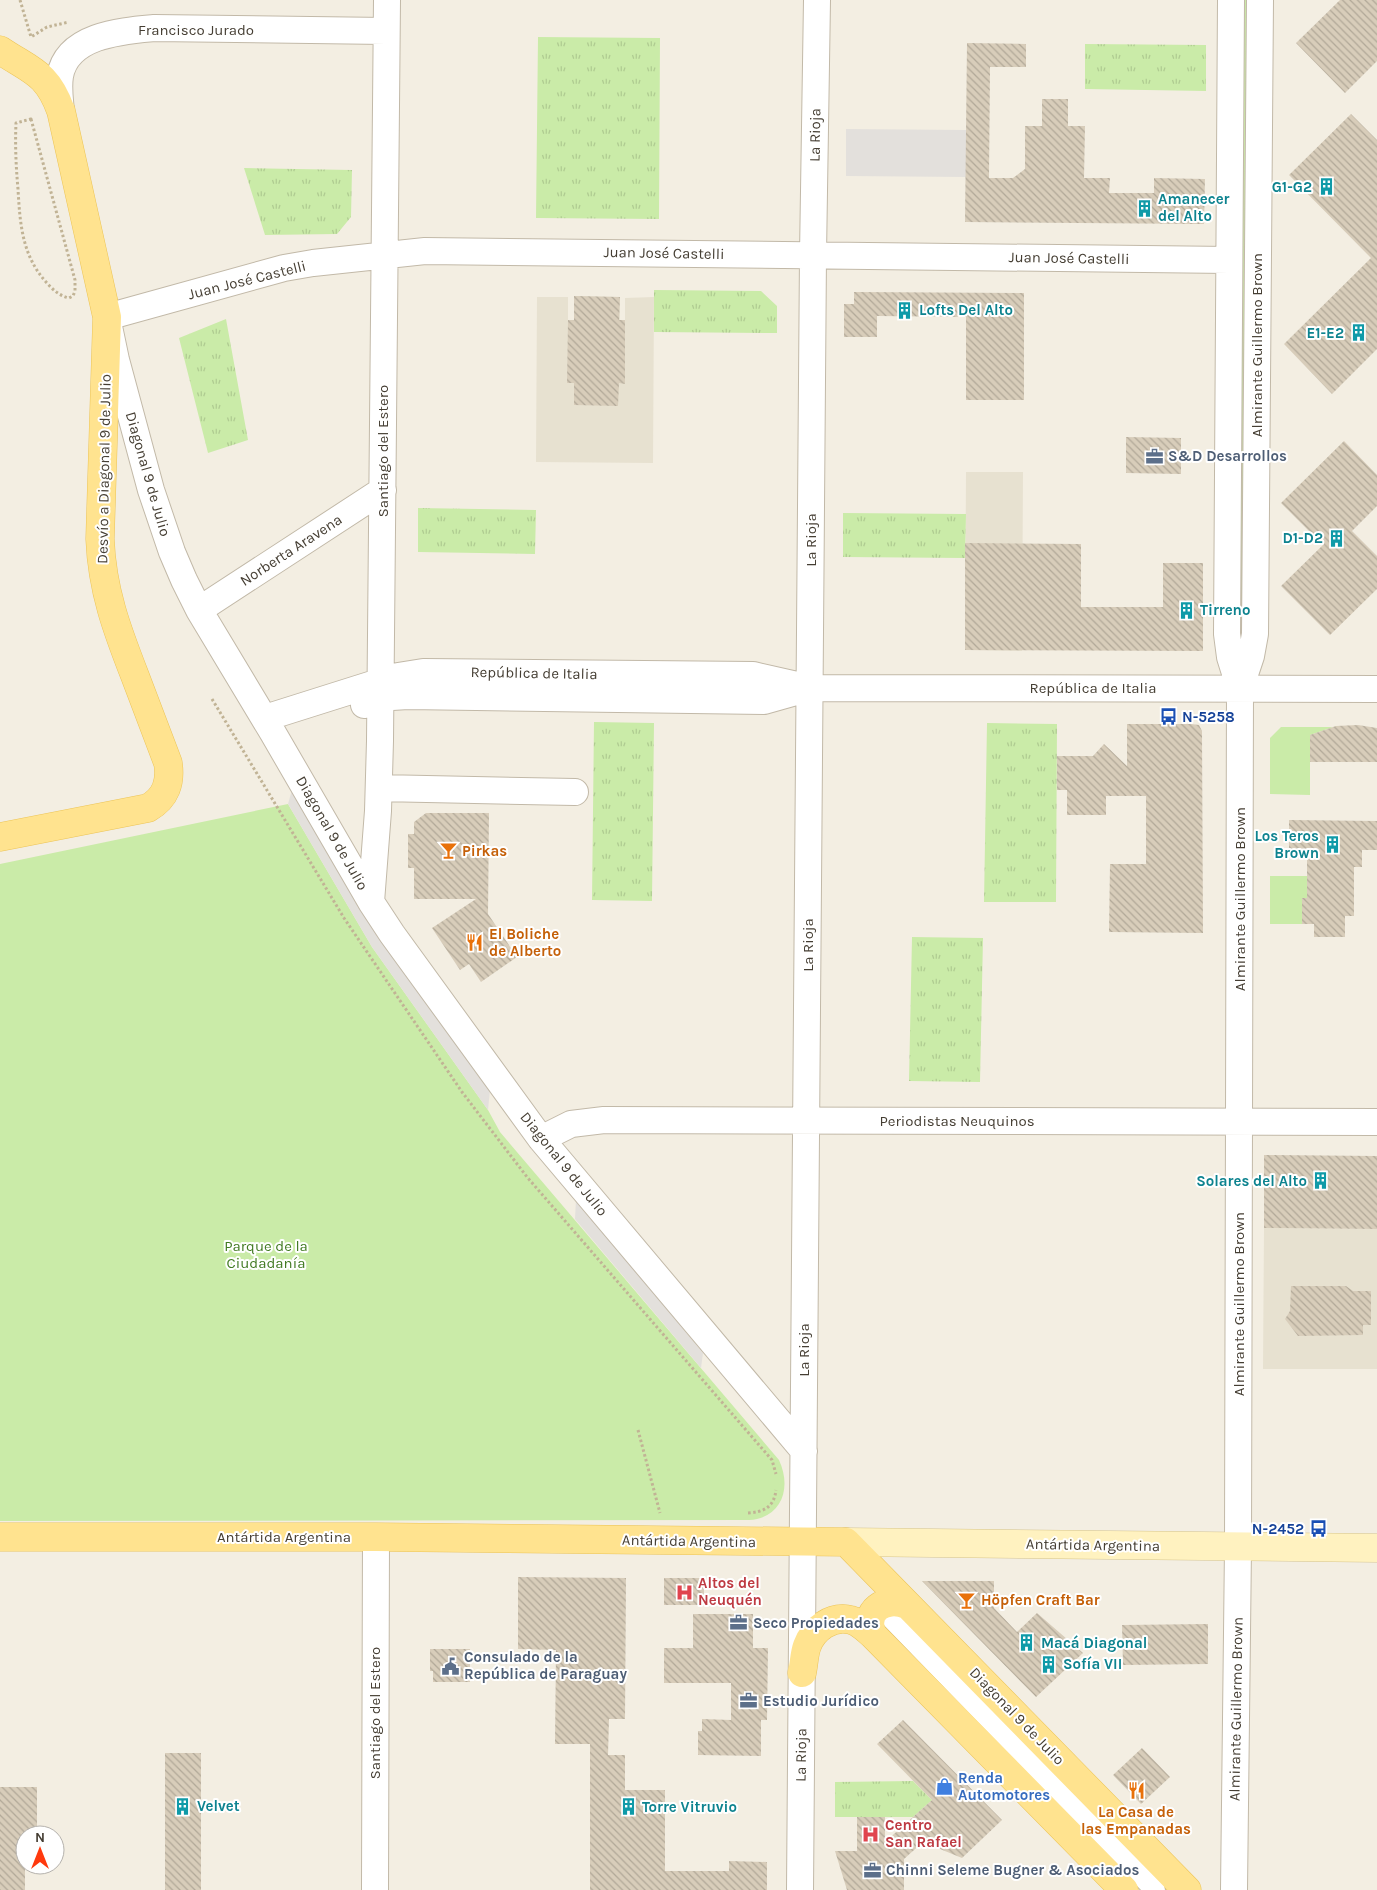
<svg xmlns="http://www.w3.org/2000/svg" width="1377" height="1890" viewBox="0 0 1377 1890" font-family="Karla,sans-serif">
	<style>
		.residential { fill: #e7e1d0 }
		.grass { fill: url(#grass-tufts) }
		.green { fill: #caeba8 }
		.parking { fill: #e3e0dc }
		.building { fill: url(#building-back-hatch) }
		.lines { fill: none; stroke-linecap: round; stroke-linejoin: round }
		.pedestrian-casing { stroke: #c2b9a8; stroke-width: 22 }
		.minor-casing { stroke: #c2b9a8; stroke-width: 28 }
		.secondary-casing { stroke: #d6c58e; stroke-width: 29 }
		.primary-casing { stroke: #ecc457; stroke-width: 29 }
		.path { stroke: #c1b395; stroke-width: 3; stroke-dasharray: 2.5 2.5; stroke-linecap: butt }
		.pedestrian { stroke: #fff; stroke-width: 20 }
		.minor { stroke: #fff; stroke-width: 26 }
		.secondary { stroke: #fff2c0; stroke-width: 28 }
		.primary { stroke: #ffe38f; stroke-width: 28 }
		.labels { text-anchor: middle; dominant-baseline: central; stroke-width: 4; stroke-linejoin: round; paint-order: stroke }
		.street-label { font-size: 15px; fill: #453e33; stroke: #fff }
		.culture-label { font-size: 15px; font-weight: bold; fill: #0d838f; stroke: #fff; text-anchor: start }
		.service-label { font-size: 15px; font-weight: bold; fill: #4e5e75; stroke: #fff; text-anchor: start }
		.transit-label { font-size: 15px; font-weight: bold; fill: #164399; stroke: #fff; text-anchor: start }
		.food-label { font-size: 15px; font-weight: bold; fill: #c56008; stroke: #fff; text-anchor: start }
		.park-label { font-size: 15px; fill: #417a22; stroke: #fff }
		.health-label { font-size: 15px; font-weight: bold; fill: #be3a42; stroke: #fff; text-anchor: start }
		.shop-label { font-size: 15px; font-weight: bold; fill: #366cbe; stroke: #fff; text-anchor: start }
	</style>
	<defs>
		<pattern id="grass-tufts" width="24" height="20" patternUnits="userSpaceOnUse" patternTransform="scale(1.25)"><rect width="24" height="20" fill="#caeba8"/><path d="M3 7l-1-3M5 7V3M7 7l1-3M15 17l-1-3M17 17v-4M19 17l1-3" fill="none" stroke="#afcb91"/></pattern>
		<pattern id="building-back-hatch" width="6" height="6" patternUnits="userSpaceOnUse" patternTransform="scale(1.25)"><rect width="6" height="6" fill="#d8cdba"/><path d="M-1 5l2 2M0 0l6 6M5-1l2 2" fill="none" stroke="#b1a898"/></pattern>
	</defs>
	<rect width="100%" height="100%" fill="#f3eee2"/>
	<path class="residential" d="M574,296L620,297V320H625V298L654,297L653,463L536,462L537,297H568V320H574Z
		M966,472H1023L1022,651L965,650Z
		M1264,1228L1377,1229V1369H1263Z"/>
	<path class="grass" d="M538,37L660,38L659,219L536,218Z
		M1085,44L1206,45V91L1085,89Z
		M244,168L352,170L351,217L337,234L265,235Z
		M654,290L761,291L777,306V333L654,332Z
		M226,319L248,440L208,453L179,338Z
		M418,508L536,510L535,554L418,552Z
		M843,513L966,514L965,558L843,557Z
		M594,722L654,723L652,901L592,900Z
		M987,723L1057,724L1056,902H984Z
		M912,937L983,938L980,1082L909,1081Z
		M913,1781L932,1800L913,1817H835V1782Z"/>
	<path class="green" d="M1238,0H1251L1244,635H1238Z
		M1336,726L1310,735V795L1270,794V738L1281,727L1345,726Z
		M288,804L372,947L488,1110L500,1132L779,1460C792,1488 782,1518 749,1520L0,1521V864Z
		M1270,876H1316L1307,898H1302V924H1270Z"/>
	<path class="parking" d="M846,129L966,130V177L846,176Z
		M293,786L490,1090L488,1110L372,947L288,804Z
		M576,1199L703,1353L701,1368L575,1219Z"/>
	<path class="building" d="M1340,0H1377V61L1345,93L1296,43Z
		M967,43L1026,44V67H990L989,178H1013L1025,169V126H1042V99H1068V126H1085L1084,178H1110L1109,193H1154V178L1205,179L1204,224L965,222Z
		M1351,114L1377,140V349L1332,394L1284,344L1371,258L1289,175Z
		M854,292L1024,293V400H966V317L877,316V337H844V304H854Z
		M574,296L620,297L619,320H625V384L619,383L618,406L574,405V383H567L568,320H574Z
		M1126,437L1181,438V474L1126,473Z
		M1344,441L1377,475V506L1352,531L1377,556V589L1330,635L1281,586L1323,545L1281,503Z
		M965,543L1081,544V607H1163V563H1203V651L965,650Z
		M1127,724H1191L1199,725L1202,731L1203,933L1109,932L1110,864H1146V796H1106V815H1067V790H1057V756H1093L1104,744L1127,766Z
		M1358,725L1377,728V762H1310V735L1336,726Z
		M426,813H489L488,914L517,957L481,982L469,964L460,970L432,928L476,899H414V868H408V834H414V822Z
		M1289,820L1377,821V850H1362V867H1354V916H1345V937H1314V924H1302V898H1307V850H1289Z
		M1264,1155L1377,1156V1229L1264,1228Z
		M1291,1286H1346L1353,1291H1371V1325H1363V1335L1298,1336L1285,1319L1290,1311Z
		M518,1577L626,1578L625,1719H609L608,1755H625V1790H665V1871H729V1861L767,1862V1890H590V1744H555L556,1650L518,1649Z
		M664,1578H704V1605H664Z
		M922,1581H994V1608L1017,1632L1037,1613L1083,1653L1036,1697Z
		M693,1614H753V1648H768L767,1720H761V1756L698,1755V1731H702V1719L731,1720V1683H664V1648H693Z
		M1208,1624V1664L1123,1665L1122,1625Z
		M430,1649H470V1682H433V1671H430Z
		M903,1720L1002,1820L962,1858L923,1842L904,1859V1890H847L835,1851H857V1817H885V1842L932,1800L877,1744Z
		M1142,1748L1170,1777L1141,1804L1113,1775Z
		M165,1753H201V1890H165Z
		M0,1787H37V1835H25V1890H0Z"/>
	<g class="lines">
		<defs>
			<path id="pedestrian" d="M892,1619L1155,1890"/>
			<path id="minor" d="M1231,0L1227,634L1230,657L1240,689
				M61,111C60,100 58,88 60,76C67,35 121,31 154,28L386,31
				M199,610L383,490
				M364,705L392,697L408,696L764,701L810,688
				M265,718L398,676L423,672L753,675L810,688L1377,689
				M379,788L575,792
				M371,902L378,811L380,741L387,0
				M541,1139L571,1124L604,1120L1377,1122
				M804,1451L541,1139L392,934L371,902L273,733L199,610L184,580L172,552L151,490L116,360L107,317L284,268L313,263L425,251L1229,260
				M375,1890L376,1537
				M800,1890L813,255L817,0
				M1234,1890L1238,1547L1240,689L1251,656L1255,634L1260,0"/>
			<path id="secondary" d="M846,1542L1377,1548"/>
			<path id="primary" d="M0,50C31,71 47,72 61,111L107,317L100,539C102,590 117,630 135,676C146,705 157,734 168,763C171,782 166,798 148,808L0,837
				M0,1537H376L846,1542L1187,1890
				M873,1635C862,1611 885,1596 907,1605
				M802,1673C804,1664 804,1654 807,1646C813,1629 832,1615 851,1620C860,1622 867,1630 873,1635L1124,1890"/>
		</defs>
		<use href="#pedestrian" class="pedestrian-casing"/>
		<use href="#minor" class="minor-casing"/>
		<use href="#secondary" class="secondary-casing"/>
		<use href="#primary" class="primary-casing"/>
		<path class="path" d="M20,0L31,37L47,27L69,22
			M31,119L75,280V291L73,296L69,298C60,296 53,290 47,283C22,256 20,224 18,189C16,167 15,145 16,123Z
			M212,699L344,918L462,1092L527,1177L772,1460L776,1474
			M638,1430L660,1513
			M748,1513C764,1512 774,1507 776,1490"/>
		<use href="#pedestrian" class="pedestrian"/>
		<use href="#minor" class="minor"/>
		<use href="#secondary" class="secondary"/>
		<use href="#primary" class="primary"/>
	</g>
	<defs>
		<symbol id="building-bare" viewBox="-9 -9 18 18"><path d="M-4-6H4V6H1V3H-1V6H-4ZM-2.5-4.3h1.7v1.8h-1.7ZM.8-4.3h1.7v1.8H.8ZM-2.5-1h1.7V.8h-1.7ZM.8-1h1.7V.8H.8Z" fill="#0f9aa8" stroke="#fff" stroke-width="2.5" paint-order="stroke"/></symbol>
		<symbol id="office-bare" viewBox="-9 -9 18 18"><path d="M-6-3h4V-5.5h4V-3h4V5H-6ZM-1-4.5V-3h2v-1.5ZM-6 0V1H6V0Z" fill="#5c6f8a" stroke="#fff" stroke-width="2.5" paint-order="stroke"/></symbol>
		<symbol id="bus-bare" viewBox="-9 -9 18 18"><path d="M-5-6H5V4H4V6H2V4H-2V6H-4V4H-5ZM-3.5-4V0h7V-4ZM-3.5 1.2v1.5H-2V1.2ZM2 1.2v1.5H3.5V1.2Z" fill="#1a4fb4" stroke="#fff" stroke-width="2.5" paint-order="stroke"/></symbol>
		<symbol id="bar-bare" viewBox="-9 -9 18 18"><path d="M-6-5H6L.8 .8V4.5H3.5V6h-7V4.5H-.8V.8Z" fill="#e8710a" stroke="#fff" stroke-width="2.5" paint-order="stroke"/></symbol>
		<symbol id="restaurant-bare" viewBox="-9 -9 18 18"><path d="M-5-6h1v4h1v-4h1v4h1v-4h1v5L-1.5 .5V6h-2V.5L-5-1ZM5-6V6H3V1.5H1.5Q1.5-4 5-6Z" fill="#e8710a" stroke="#fff" stroke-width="2.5" paint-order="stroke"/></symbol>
		<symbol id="hospital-bare" viewBox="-9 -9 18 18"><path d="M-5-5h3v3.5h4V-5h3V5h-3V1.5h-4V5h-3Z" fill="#e0444e" stroke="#fff" stroke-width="2.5" paint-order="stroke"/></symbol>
		<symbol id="civic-bare" viewBox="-9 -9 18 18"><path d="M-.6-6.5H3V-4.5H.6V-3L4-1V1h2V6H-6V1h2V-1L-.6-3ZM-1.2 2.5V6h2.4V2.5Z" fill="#5c6f8a" stroke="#fff" stroke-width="2.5" paint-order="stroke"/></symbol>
		<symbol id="shop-bare" viewBox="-9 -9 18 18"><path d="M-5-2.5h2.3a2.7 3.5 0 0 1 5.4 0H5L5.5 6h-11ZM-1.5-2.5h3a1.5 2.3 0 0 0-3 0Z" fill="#3f7fe0" stroke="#fff" stroke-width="2.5" paint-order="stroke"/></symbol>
	</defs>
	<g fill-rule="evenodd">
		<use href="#building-bare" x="1314" y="174" width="25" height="25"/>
		<use href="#building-bare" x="1132" y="196" width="25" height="25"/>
		<use href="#building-bare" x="892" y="298" width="25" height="25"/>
		<use href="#building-bare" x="1346" y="320" width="25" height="25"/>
		<use href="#office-bare" x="1142" y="444" width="25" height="25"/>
		<use href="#building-bare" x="1324" y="526" width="25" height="25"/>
		<use href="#building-bare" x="1174" y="598" width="25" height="25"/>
		<use href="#bus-bare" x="1156" y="704" width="25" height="25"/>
		<use href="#building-bare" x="1320" y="832" width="25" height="25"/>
		<use href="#bar-bare" x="436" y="838" width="25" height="25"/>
		<use href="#restaurant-bare" x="462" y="930" width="25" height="25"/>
		<use href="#building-bare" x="1308" y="1168" width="25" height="25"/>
		<use href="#bus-bare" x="1306" y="1516" width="25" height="25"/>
		<use href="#hospital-bare" x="672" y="1580" width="25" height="25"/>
		<use href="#bar-bare" x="954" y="1588" width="25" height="25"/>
		<use href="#office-bare" x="726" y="1610" width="25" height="25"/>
		<use href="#building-bare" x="1014" y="1630" width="25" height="25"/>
		<use href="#building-bare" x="1036" y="1652" width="25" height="25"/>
		<use href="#civic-bare" x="438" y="1654" width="25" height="25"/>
		<use href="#office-bare" x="736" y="1688" width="25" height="25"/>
		<use href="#shop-bare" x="932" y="1774" width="25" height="25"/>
		<use href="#restaurant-bare" x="1124" y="1778" width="25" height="25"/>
		<use href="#building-bare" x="170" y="1794" width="25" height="25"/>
		<use href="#building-bare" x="616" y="1794" width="25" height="25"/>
		<use href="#hospital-bare" x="858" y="1822" width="25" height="25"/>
		<use href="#office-bare" x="860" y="1858" width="25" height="25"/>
	</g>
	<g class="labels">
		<g class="street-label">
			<text x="196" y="30">Francisco Jurado</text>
			<text transform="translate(815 135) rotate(-89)">La Rioja</text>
			<text transform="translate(664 253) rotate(1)">Juan José Castelli</text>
			<text transform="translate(1069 258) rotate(1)">Juan José Castelli</text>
			<text transform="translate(247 280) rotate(-14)">Juan José Castelli</text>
			<text transform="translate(1257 345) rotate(-90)">Almirante Guillermo Brown</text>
			<text transform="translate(383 451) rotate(-90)">Santiago del Estero</text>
			<text transform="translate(104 469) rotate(-89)">Desvío a Diagonal 9 de Julio</text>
			<text transform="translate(148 474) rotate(74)">Diagonal 9 de Julio</text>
			<text transform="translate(811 540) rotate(-90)">La Rioja</text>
			<text transform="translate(291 550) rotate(-33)">Norberta Aravena</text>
			<text transform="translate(534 673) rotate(1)">República de Italia</text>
			<text x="1093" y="688">República de Italia</text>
			<text transform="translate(332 833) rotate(60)">Diagonal 9 de Julio</text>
			<text transform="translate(1240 899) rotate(-90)">Almirante Guillermo Brown</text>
			<text transform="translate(808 945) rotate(-90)">La Rioja</text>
			<text x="957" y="1121">Periodistas Neuquinos</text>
			<text transform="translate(564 1164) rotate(51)">Diagonal 9 de Julio</text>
			<text transform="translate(1239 1304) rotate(-90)">Almirante Guillermo Brown</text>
			<text transform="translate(804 1350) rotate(-90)">La Rioja</text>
			<text x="284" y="1537">Antártida Argentina</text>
			<text transform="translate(689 1541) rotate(1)">Antártida Argentina</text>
			<text transform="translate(1093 1545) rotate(1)">Antártida Argentina</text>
			<text transform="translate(1236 1709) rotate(-89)">Almirante Guillermo Brown</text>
			<text transform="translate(375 1713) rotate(-90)">Santiago del Estero</text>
			<text transform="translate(1017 1716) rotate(46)">Diagonal 9 de Julio</text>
			<text transform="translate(801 1755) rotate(-89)">La Rioja</text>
		</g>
		<g class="culture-label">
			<text x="1312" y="187" text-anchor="end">G1-G2</text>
			<text x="1158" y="199">Amanecer<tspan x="1158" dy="17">del Alto</tspan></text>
			<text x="919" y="310">Lofts Del Alto</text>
			<text x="1344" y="333" text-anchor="end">E1-E2</text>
			<text x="1323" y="538" text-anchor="end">D1-D2</text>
			<text x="1200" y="610">Tirreno</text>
			<text x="1319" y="836" text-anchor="end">Los Teros<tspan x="1319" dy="17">Brown</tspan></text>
			<text x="1307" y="1181" text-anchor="end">Solares del Alto</text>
			<text x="1041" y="1643">Macá Diagonal</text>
			<text x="1063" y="1664">Sofía VII</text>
			<text x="197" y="1806">Velvet</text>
			<text x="642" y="1807">Torre Vitruvio</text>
		</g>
		<g class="service-label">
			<text x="1168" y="456">S&amp;D Desarrollos</text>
			<text x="753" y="1623">Seco Propiedades</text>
			<text x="464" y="1657">Consulado de la<tspan x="464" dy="17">República de Paraguay</tspan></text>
			<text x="763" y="1701">Estudio Jurídico</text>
			<text x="886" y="1870">Chinni Seleme Bugner &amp; Asociados</text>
		</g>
		<g class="transit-label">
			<text x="1182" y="717">N-5258</text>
			<text x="1304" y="1529" text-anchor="end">N-2452</text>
		</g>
		<g class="food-label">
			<text x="462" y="851">Pirkas</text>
			<text x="489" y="934">El Boliche<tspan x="489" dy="17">de Alberto</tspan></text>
			<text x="981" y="1600">Höpfen Craft Bar</text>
			<text x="1136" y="1812" text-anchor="middle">La Casa de<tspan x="1136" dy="17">las Empanadas</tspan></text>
		</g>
		<g class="park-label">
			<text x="266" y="1246">Parque de la<tspan x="266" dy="17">Ciudadanía</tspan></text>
		</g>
		<g class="health-label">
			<text x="698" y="1583">Altos del<tspan x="698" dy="17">Neuquén</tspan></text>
			<text x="885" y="1825">Centro<tspan x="885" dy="17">San Rafael</tspan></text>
		</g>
		<g class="shop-label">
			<text x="958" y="1778">Renda<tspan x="958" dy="17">Automotores</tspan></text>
		</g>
	</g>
	<g transform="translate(40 1850)"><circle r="24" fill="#ffffff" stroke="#b5b2ad"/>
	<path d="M0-4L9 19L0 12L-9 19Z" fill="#ff390d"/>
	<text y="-8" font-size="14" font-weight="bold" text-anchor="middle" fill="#453e33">N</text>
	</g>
</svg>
